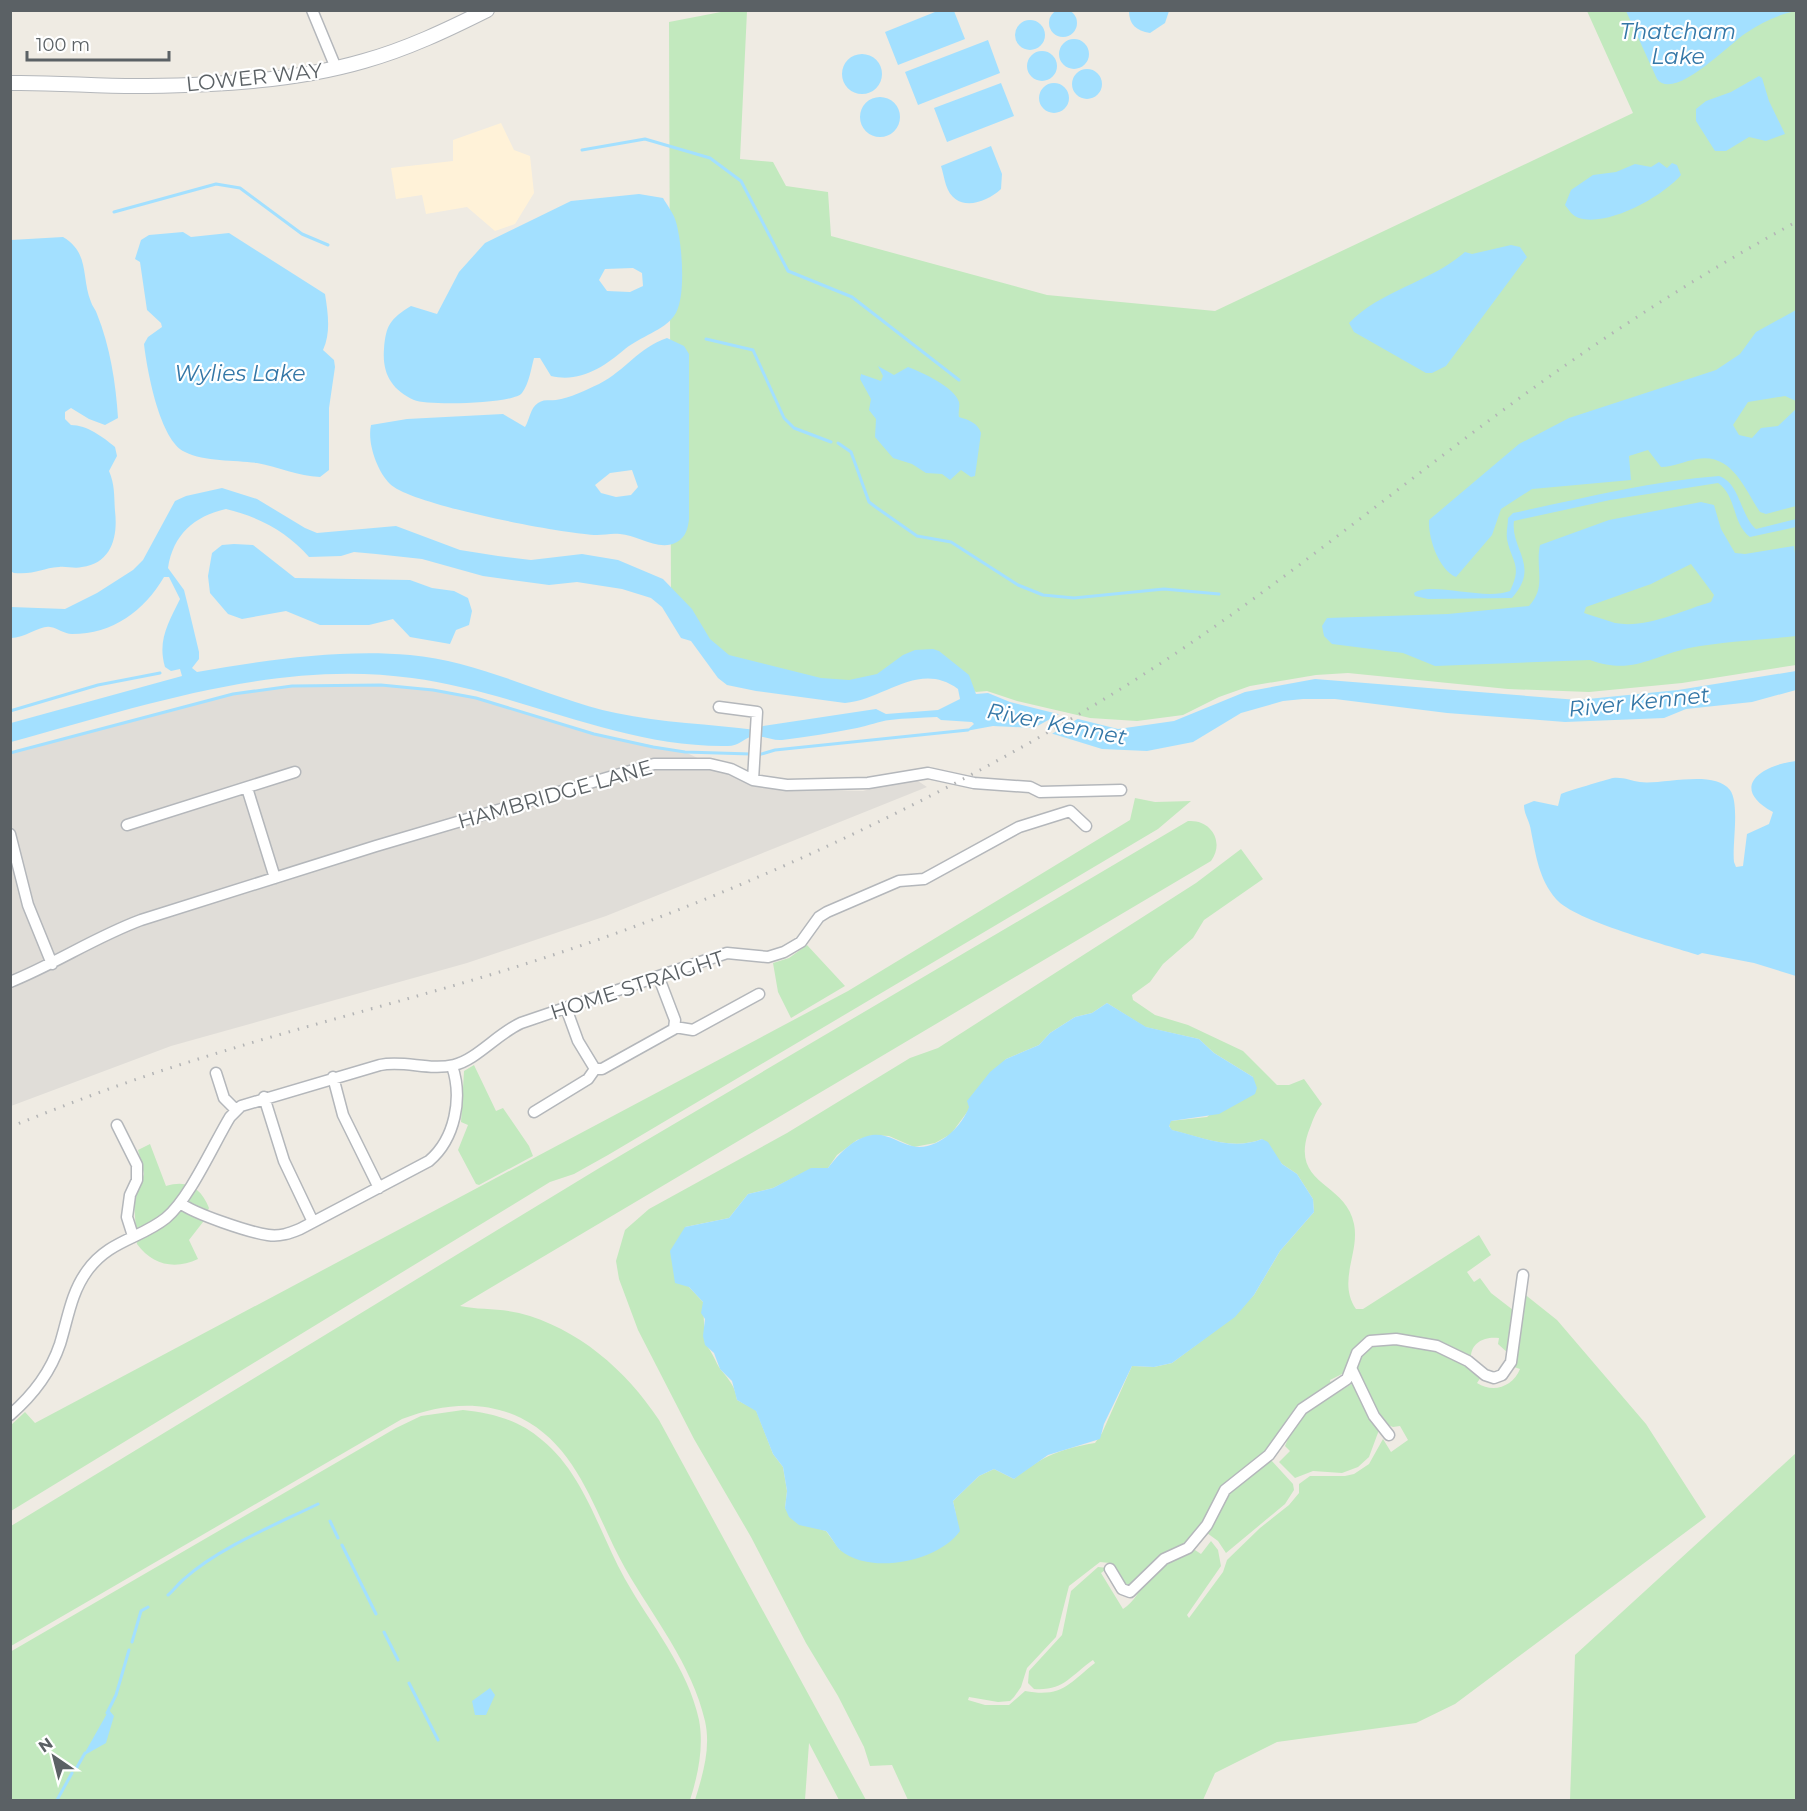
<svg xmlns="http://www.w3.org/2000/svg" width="1807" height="1811" viewBox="0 0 1807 1811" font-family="Montserrat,sans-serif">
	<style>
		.commercial { fill: #fff2d8 }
		.industrial { fill: #e0ddd8 }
		.green { fill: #c2e9be; fill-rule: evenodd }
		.water { fill: #a3e0ff; fill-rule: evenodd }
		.pier { fill: #efebe3 }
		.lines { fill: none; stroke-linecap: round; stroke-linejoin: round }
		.stream { stroke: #a3e0ff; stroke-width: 3 }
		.minor-casing { stroke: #b4b7bb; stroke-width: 13 }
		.tertiary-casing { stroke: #b4b7bb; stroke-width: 16 }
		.minor { stroke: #fff; stroke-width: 10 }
		.tertiary { stroke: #fff; stroke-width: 14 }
		.rail { stroke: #b3b4b5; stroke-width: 3; stroke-dasharray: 1.5 8; stroke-linecap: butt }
		.labels { text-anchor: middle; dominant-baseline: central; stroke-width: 4.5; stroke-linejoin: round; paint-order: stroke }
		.street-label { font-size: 21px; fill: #5b6165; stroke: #fff }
		.water-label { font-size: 22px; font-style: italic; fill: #3477a7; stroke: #fff }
	</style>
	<rect width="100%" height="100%" fill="#efebe3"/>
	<path class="commercial" d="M501,123L514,150L530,156L534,193L515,224L495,231L467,207L426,214L422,195L396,199L391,168L453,161V140Z"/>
	<path class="industrial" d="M381,685L433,690L476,698L594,734L685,752L710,764L784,789L863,791L912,777L927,787L606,916L467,963L171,1046L11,1106L10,753L233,694L292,686Z"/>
	<path class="green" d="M726,11H747L740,159L773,162L786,186L828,192L831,236L1047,295L1215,311L1633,113L1587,11H1796V665L1682,683L1589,692L1508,689L1348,673L1316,675L1250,686L1219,697L1183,715L1137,721L1090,718L1017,701L987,691L976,692L945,670L856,692L745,675L671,603L669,22Z
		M1135,798L1155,802L1191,801L1158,829L608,1155L574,1174L550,1182L11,1511V1425L25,1412L35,1423L848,991L1130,820Z
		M1188,821C1211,819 1225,842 1211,861L460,1306C478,1310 499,1308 519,1313C578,1328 626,1370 659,1420L866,1800H839L809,1743L805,1800H695C703,1774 711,1748 705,1721C692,1664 653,1617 625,1568C595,1515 580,1448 521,1418C482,1399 441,1404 402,1419L11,1646V1526L601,1167Z
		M1241,849L1263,879L1204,920L1193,938L1163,964L1150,982L1132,995L1133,1000L1155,1015L1188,1025L1243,1051L1277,1085H1289L1304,1079L1322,1104C1315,1112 1312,1123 1308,1133C1291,1186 1346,1182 1354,1224C1360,1253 1337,1281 1356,1309H1363L1479,1235L1491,1255L1467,1272L1474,1282L1480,1278L1491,1293L1513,1310L1509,1354L1498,1344L1499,1338C1484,1336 1470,1343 1471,1359C1443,1349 1380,1318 1356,1347C1350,1354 1348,1364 1344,1373L1330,1380L1331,1385L1255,1461L1223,1486L1208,1516L1188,1543L1132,1586L1123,1584L1110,1563L1100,1562L1069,1586L1056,1637L1027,1668L1021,1687L1014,1697L1010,1701L998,1702L969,1697L968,1700L985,1705H1009L1025,1691C1063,1698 1069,1683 1095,1663L1093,1660C1070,1676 1064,1691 1034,1689L1028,1683L1029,1671L1062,1635L1071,1591L1098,1567L1108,1568L1101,1573L1123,1609C1135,1601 1138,1592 1147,1580C1160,1565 1175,1555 1195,1550L1201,1554L1211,1541L1218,1550L1221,1566L1187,1615L1189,1618L1223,1572L1227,1560L1260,1528L1289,1505L1299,1493V1484L1310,1476H1345L1354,1474L1369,1464L1383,1439L1391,1452L1408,1440L1400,1426L1393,1427L1383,1423L1356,1368C1359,1323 1439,1349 1462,1362C1469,1365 1475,1372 1481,1377L1477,1383C1494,1394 1513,1386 1520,1369L1514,1367L1523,1293L1557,1320L1646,1424L1706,1517L1455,1704L1416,1723L1277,1742L1215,1773L1203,1800H908L892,1765L870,1766L864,1747L838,1696L806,1643L751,1537L694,1439L638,1330L619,1279L616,1261L625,1230L649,1209L787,1133L910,1058L938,1048L1196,883ZM1107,1003L1145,1027L1199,1039L1214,1053L1253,1077L1207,1117L1170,1121L1169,1125L1171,1130C1201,1137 1232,1151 1262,1139L1282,1164L1297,1174L1313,1199L1314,1212L1280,1251L1254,1295L1216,1330L1172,1363L1154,1367L1132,1366L1102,1433L1095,1443C1060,1449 1042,1456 1014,1479L994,1469L979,1476L953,1501L956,1515L840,1550L826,1531L816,1528L785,1508L787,1491L783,1467L773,1454L756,1410L737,1400C735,1386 730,1381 721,1370C715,1362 713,1352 705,1344L703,1302L689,1287L685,1227L729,1218L748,1194L773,1188L811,1169L828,1168L837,1155L857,1140L873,1135L889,1136L914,1147L935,1143L951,1134L1006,1059L1039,1045L1050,1033L1075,1017L1092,1013Z
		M807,945L845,986L791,1018L778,992L773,963L789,958Z
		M474,1065L496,1111L503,1108L529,1146L533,1156L479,1185L476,1184L458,1150L468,1125L461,1122L464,1071Z
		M150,1144L166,1186C188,1179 201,1188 209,1208L203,1222L189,1240L198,1259C175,1270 152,1265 137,1244L134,1203L144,1174L138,1150Z
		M1353,1383L1379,1430L1369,1457L1358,1467L1342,1473L1313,1471L1295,1478L1279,1462L1290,1451L1285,1446L1296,1419Z
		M463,1410C492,1413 519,1420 542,1440C585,1475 599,1533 625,1579C651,1625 688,1668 699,1720C704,1747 698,1775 690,1800H11L10,1652L396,1428L421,1416Z
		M1796,1453V1800H1570L1575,1655Z
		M1271,1460L1293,1484L1294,1490L1285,1504L1226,1553L1218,1541L1207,1533L1225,1495Z"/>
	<path class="water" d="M1049 23a14 14 0 1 1 28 0a14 14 0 1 1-28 0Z
		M940,10L954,11L965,39L898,65L885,32Z
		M1129,11L1168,10L1169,11L1165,23L1150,33C1136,31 1129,24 1129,11Z
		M1626,11L1796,10V11C1777,15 1762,22 1746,33C1729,44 1674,102 1657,79Z
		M1015 35a15 15 0 1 1 30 0a15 15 0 1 1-30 0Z
		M1059 54a15 15 0 1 1 30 0a15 15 0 1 1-30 0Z
		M988,40L1000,73L918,105L905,72Z
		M1027 66a15 15 0 1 1 30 0a15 15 0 1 1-30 0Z
		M842 74a20 20 0 1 1 40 0a20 20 0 1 1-40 0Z
		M1072 84a15 15 0 1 1 30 0a15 15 0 1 1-30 0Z
		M1759,76L1762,78L1769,101L1785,134L1766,141L1749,137L1726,151H1715L1696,121V109L1706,101L1731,92Z
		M1001,83L1014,116L947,142L934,108Z
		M1039 98a15 15 0 1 1 30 0a15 15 0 1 1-30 0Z
		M860 117a20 20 0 1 1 40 0a20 20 0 1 1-40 0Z
		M991,146L1002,174L1001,189C985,204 955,213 946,185C944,179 943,172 941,166Z
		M1659,162L1667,168L1672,163L1677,165L1681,175C1662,197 1608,227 1579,218C1572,216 1569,210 1565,205L1571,190L1593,175L1616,172L1635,164L1651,167Z
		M639,194L663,198C667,205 674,214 676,222C682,242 687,300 674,316C664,330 640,337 625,349C604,367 580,383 551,376L540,358H534C531,369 529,384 522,393C514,404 427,406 414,400C392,390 382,374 384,349C386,325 390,319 411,306L437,314L459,272L485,243L571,201ZM633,268L642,273L643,286L630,292L607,291L599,280L605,269Z
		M183,232L191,237L229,233L325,294C328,313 331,333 323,350L334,360L335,367L329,408V470L320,477C298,476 279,467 257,463C235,460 205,462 185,452C160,441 147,370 144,344L148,337L162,327L161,323L147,310L140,262L135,259L141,240L149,235Z
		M63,237C90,253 81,277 91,302C92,306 96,310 97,314C110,346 116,384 118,418L105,425L89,419L71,408L65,412V419L71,425C87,425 103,437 115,447L117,456L109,471C115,485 114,496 115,511C118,536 112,563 82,567C75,569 66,566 59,567C42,568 35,575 14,573L10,571L11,240Z
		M1511,245L1520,247L1527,257L1446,366L1432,373H1426L1354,332L1349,323C1381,290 1431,282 1465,252L1472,254Z
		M1796,310V401L1785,396L1748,402L1733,425L1739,435L1752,438L1761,428L1778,426L1796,409V506L1766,514L1760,512C1744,488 1732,453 1697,459C1685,461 1673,467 1661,467L1648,450L1629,456L1631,480L1532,489L1501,509L1492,535L1456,577C1438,569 1428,537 1429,520L1519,444L1569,418L1716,370L1740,354L1756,332Z
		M667,338L684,346L689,354V519C688,528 686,537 677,542C659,552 637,535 620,534C612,533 604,535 597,535C563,534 411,505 390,484C377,471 367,443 371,425L407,419L503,414L525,427C530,419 530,408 538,403C544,399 549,401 556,400C570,398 586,390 599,384C626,370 638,348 667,338ZM632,470L638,487L631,495L616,497L601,493L595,485L610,473Z
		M878,366L894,375L908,367C921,372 955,387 959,402C960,407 958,411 959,417C969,420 978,423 981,433L975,476L971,477L961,470L950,480L942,474L926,473L912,464L893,458L875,437L876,419L869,410L871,399L860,379L861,374L881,381L883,376Z
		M1719,476C1740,483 1740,515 1756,529L1796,519V527L1750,537C1732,524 1737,496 1718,483L1610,500L1514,521C1510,549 1541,566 1512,598L1428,599L1415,596L1414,593C1431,581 1484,601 1510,591C1523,565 1511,561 1507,539C1506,532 1508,525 1508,518L1513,513C1580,499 1650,481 1719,476Z
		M222,488L257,499L305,528L317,533L396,526L460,550L498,556L531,560L582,554L618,560L663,579L692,609L710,639L729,655L821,678L849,680L877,674L903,655L915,650L933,649L939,651L969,675L976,694L988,693L1010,702L1118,729L1174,721L1245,692L1315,679L1578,700L1678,690L1796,671V690L1752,702L1686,709L1664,718L1565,722L1447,713L1335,699H1303L1283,701L1241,713L1193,742L1147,751L1102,749L1034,728L993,726L966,731L974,724L972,722L941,720L937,717C921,718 905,718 890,720C879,721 868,726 857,728C832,733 807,737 782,740C771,741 762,734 750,737C742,740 738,746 728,746C620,748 519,692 412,678C277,659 139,707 11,742V723L182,676L180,669L171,671L165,667C157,640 169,622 180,599L169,577H164C144,611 113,634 72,634C64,634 58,628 50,627C41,625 25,638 11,638V607L65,609L97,593L133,570L143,560L175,501L186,496ZM226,509C257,516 288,532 309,557L341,556L354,552L376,554L422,559L483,576L549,585L577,582L622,589L651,598L662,607L681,638L691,641L718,678L727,685L756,691L845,703C884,700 919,660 958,689L960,699L938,710L886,714L876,709L763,726L756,730C710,724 662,723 616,713C547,698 481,661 410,655C339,649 267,660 197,672L192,668L199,659V652L189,610L184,590L168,568C173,535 194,516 226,509Z
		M1701,502L1714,505L1721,529L1735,553L1745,554L1794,546L1796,561V636C1761,640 1724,641 1689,648C1650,657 1632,675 1590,660L1435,666L1403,653L1332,644L1324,636L1322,626L1327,618L1448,614L1529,606C1547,587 1535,568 1540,545L1609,520ZM1691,564L1714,595L1711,602C1683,610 1646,629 1615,623C1605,620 1594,616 1584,613L1586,607L1651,584Z
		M234,544L253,545L295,578L410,580L432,588L454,591L468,598L472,611L469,625L456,630L450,644L410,637L393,619L369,625H320L286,611L242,619L228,614L210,593L208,576L212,553L222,545Z
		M1796,761V976L1754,963L1702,953L1698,955C1667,945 1575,921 1556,899C1539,879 1536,856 1531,831C1530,821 1524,815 1524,805L1534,801L1558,806L1561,794C1565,792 1608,779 1613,778C1624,777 1631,781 1640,782C1662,785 1714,769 1730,790C1740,804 1732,844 1734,862L1736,867L1743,866L1747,834L1769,824L1773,812C1728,787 1762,765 1796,761Z
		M1107,1003L1146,1027L1199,1039L1214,1053L1253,1077L1257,1088L1255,1094L1219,1114L1171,1121L1169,1126L1172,1130C1202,1137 1232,1151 1262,1139L1268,1142L1282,1164L1297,1174L1313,1199L1314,1212L1280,1251L1254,1295L1235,1317L1172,1363L1154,1367L1132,1366L1104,1424L1100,1439L1048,1455L1014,1479L994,1469L979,1476L953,1501L960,1531C939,1561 871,1576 840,1550C835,1545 831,1536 826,1531L799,1525L789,1517L785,1508L787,1491L783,1467L773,1454L756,1411L737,1400L732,1381L720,1369L714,1353L705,1345L703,1336L705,1319L701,1313L703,1302L689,1287L675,1283L670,1251L685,1227L729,1218L748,1194L773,1188L811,1168H828C839,1154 853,1138 872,1135C888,1133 898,1143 912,1146C936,1152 962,1127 969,1107L967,1101L990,1072L1006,1059L1039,1045L1050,1033L1075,1017L1092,1013Z
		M490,1688L495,1695L486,1715H475L472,1701Z
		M109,1710L114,1716L106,1743L83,1756Z"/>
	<path class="pier" d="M1063,712L1081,717L1050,735L1030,730Z"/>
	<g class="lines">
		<path class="stream" d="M582,150L645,139L710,158L741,181L788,271L852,297L959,380
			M114,212L216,184L240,188L302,234L328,245
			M706,339L753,350L784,418L794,428L831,442
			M838,443L851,452L869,502L877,508L917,536L951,542L1018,585L1043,595L1074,598L1164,589L1219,594
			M10,711L98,685L160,673
			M10,753L233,694L292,686L381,685L433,690L476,698L594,734L653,747L685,752L751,754
			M758,755L775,750L968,730
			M330,1521L338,1538
			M342,1545L376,1614
			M168,1595C174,1590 178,1584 184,1579C218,1548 277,1524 318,1504
			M384,1632L398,1660
			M132,1642L141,1611L148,1607
			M409,1683L438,1740
			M107,1713L116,1695L129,1650
			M76,1769L85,1753
			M57,1800L72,1773"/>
		<defs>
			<path id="minor" d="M312,10L336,68
				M719,707L757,712L753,780
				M247,788L275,878
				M127,825L295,772
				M10,834L28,905L52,964
				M10,982C55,964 95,937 141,920L376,846L654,764H710L731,769L753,780L787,785L868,783L928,773L974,783L1030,787L1040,792L1121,790
				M566,1008L578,1041L595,1069
				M675,1027L693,1030L759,994
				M595,1069H602L674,1029L675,1020L659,978
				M216,1073L224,1098L236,1110
				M333,1077L343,1115L379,1188
				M264,1097L284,1161L313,1222
				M534,1112L588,1079L595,1069
				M117,1125L137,1165V1180L130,1195L127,1217L133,1236
				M180,1203C195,1214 248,1232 268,1235C280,1237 290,1233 300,1229L429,1161C455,1139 463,1098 452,1066
				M1352,1370L1374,1416L1389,1435
				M10,1415C32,1396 51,1371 60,1344C68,1318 71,1293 87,1271C109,1240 140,1239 166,1218C190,1198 213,1145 230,1117L241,1106L380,1065C405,1060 429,1071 454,1065C476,1060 497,1034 521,1023L727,953L768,957L784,952L801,942L819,917L827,912L899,881L924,879L1019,827L1070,811L1086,826
				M1110,1569L1122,1589L1130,1592L1164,1559L1188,1548L1207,1525L1225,1490L1269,1455L1302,1409L1347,1379L1357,1353L1370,1341L1396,1339L1437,1346L1468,1361L1485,1375L1494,1378L1502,1375L1511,1362L1523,1275"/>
			<path id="tertiary" d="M10,83C56,82 102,87 147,86C219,85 295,81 364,61C407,49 447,30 487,10"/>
		</defs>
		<use href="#minor" class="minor-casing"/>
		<use href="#tertiary" class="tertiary-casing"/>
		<use href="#minor" class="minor"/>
		<use href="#tertiary" class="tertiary"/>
		<path class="rail" d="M10,1127C70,1103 130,1080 192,1061C314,1022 440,993 562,952C706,904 845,842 980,770C1060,727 1139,680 1214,627C1314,557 1408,480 1506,408C1598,340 1695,277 1796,222"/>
	</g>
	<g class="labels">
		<g class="street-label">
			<text transform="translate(254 77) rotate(-6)">LOWER WAY</text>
			<text transform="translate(555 794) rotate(-16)">HAMBRIDGE LANE</text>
			<text transform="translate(637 985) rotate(-18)">HOME STRAIGHT</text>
		</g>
		<g class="water-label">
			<text x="1678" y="31">Thatcham<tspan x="1678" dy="25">Lake</tspan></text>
			<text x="240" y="373">Wylies Lake</text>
			<text transform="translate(1639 702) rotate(-6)">River Kennet</text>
			<text transform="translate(1057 724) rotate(11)">River Kennet</text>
		</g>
	</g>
	<rect width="1807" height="1811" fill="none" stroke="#5b6165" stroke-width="24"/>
	<g transform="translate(54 1757) rotate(325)" stroke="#ffffff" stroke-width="4.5" paint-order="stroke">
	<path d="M0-4.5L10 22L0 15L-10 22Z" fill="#5b6165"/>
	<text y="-9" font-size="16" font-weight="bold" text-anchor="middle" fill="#5b6165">N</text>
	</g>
	<path d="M27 51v9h142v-9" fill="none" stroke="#5b6165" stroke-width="3"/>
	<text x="36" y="51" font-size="18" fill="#5b6165" stroke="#ffffff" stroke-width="4.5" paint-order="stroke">100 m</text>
</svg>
